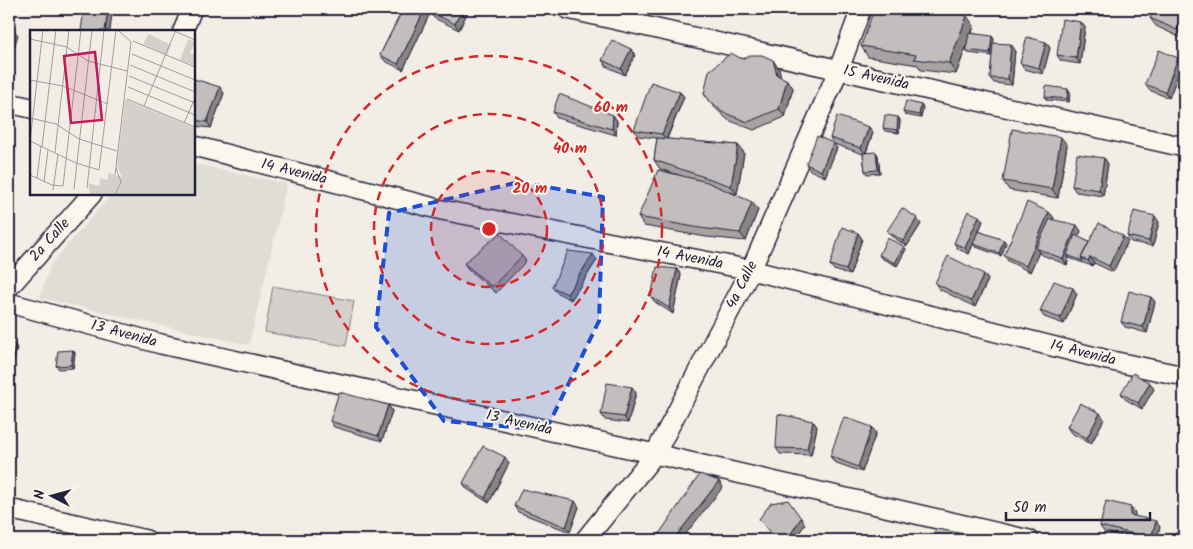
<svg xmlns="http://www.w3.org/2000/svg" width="1193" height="549" viewBox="0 0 1193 549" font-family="Kalam,sans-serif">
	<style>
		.built { fill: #e0dcd6 }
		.pitch { fill: #d4d1cc; stroke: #7b7a84 }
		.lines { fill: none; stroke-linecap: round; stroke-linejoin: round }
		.minor-casing { stroke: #22223b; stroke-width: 22 }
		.minor { stroke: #fbf7ec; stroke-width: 19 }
		.wall { fill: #a7a3a3; stroke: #22223b }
		.shaded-wall { fill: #888585; stroke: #22223b }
		.building { fill: #c2bebe; stroke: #22223b }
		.marked { fill: #1d4ed8; fill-opacity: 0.2; stroke: #1d4ed8; stroke-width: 4; stroke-dasharray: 10 6; stroke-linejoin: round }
		.ring { fill: none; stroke: #d62828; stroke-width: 2.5; stroke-dasharray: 9 6 }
		.labels { text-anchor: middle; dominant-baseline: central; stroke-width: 4; stroke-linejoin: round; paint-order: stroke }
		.street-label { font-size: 15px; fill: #22223b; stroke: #fbf7ec }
		.inset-road { fill: none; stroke: #9f9ca1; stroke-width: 1 }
		.view { fill: #c2185b; fill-opacity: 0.15; stroke: #c2185b; stroke-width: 2.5 }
		.inset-edge { fill: none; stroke: #22223b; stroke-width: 2.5 }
		.centre { fill: #d62828; stroke: #fbf7ec; stroke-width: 2.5 }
		.ring-label { font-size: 15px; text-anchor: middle; font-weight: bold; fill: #d62828; stroke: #fbf7ec; stroke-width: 4; stroke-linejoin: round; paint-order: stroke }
	</style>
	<rect width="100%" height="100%" fill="#f2eee5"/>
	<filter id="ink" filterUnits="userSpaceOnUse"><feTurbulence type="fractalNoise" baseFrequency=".02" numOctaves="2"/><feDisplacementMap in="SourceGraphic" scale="10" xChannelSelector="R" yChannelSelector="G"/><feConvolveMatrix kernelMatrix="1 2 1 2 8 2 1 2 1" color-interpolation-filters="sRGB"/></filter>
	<g filter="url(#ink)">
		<path class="built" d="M194,164L287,184L249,345L40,298L50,265L112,194H194Z"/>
		<path class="pitch" d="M273,286L354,301L346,346L265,332Z"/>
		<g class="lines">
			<defs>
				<path id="minor" d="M568,9L1184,147
					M183,31L192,9
					M9,103L31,108
					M194,146L442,210L751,270L1107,360L1184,376
					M9,287L92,194
					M9,303L161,344L655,454L1029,540
					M9,509L146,540
					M585,540L655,454L751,270L839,69L861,9"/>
			</defs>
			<use href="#minor" class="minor-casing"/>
			<use href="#minor" class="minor"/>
		</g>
		<path class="wall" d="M165,9H188L186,14Z
			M403,9H469L459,30L434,18L430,13L403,70L385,61L380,55Z
			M949,9L974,26L972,33L994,39L993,43L1015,50L1012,85L994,83L990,78L992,56L968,53L966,50L967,45L956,74L921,70L918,65L868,57L861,46Z
			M1058,9H1068L1067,12Z
			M1071,9H1103L1102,16L1074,13Z
			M1184,9V35L1183,39L1156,26L1150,18Z
			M1085,27L1080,64L1061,61L1057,55Z
			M1046,42L1050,48L1043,74L1024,69L1020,63Z
			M631,49L635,55L625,75L606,66L602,60Z
			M1178,58L1182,64L1169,98L1149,90L1145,84Z
			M742,59L779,69L781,77L787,80L793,88L785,117L754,130L728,120L710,103L704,94Z
			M194,79L224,93L211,128L194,126Z
			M1068,89L1070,92L1069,102L1047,100L1045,97Z
			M680,92L684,97L667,139L738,145L744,153L737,194L726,191L758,210L746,241L706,237L644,226L638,217L682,176L660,169L654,160L657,138L638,136L634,130Z
			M921,105L923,108L921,118L905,115L903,112Z
			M553,112L613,115L617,121L616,135L557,118Z
			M898,117L900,120L899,133L885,131L883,128Z
			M869,127L873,133L866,153L878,155L880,173L867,174L865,171L863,154L834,144L830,138Z
			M1067,145L1058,198L1009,190L1003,181Z
			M837,148L825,177L810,170L806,164Z
			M1104,158L1108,164L1103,196L1076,192L1072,186Z
			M1049,212L1054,218L1053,220L1081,231L1078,237L1089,242L1128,241L1113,272L1094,263L1092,266L1069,258L1067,265L1040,254L1039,252L1030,272L1008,261L1004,255Z
			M983,221L979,231L1006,243L1001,256L976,247L973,244L975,240L969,254L958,249L954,243Z
			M1159,222L1153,246L1131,242L1127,236Z
			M921,224L907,246L891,236L887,231Z
			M858,233L862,239L850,275L834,270L830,265Z
			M906,249L897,266L881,258L879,255Z
			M522,256L526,261L496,293L468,269L464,263Z
			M597,260L571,300L556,292L552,287Z
			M984,274L988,280L975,307L939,289L935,283Z
			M681,275L673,314L655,302L651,297Z
			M1077,294L1064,324L1044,317L1040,311Z
			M1151,297L1155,302L1147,333L1125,327L1121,322Z
			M73,350L75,353L73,368L59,369L56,366Z
			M632,387L636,393L628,423L605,420L601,414Z
			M1154,389L1142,409L1125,399L1121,393Z
			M388,405L392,411L382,441L334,427L330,421Z
			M1104,419L1091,444L1071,433L1067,427Z
			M813,421L817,427L811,455L780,454L776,448Z
			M876,433L862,472L834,462L830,456Z
			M509,463L489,503L467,489L463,483Z
			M514,506L579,507L570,532L518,512Z
			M1131,507L1135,513L1134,516L1160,527L1156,540H1140L1104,532L1100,526Z
			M1184,515V540H1180L1176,535Z"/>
		<path class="shaded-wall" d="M108,9H109L112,14L110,31H105Z
			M183,9H188L186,14Z
			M425,9H432L403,70L398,64Z
			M462,9H469L459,30L455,24Z
			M1098,9H1103L1102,16L1098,10Z
			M1184,14V35L1183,39L1177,30Z
			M967,16L974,26L956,74L949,63Z
			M1081,22L1085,27L1080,64L1076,58Z
			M14,30L18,35L9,64V45Z
			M992,36L994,39L992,56L990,53Z
			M1046,42L1050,48L1043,74L1039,68Z
			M1011,44L1015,50L1012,85L1008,79Z
			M631,49L635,55L625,75L621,69Z
			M1178,58L1182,64L1169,98L1165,92Z
			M773,60L779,69L783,84L777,75Z
			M787,80L793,88L785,117L779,109Z
			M220,87L224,93L211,128L207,122Z
			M1068,89L1070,92L1069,102L1067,99Z
			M680,92L684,97L666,140L662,134Z
			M921,105L923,108L921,118L919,115Z
			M613,115L617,121L616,135L612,129Z
			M898,117L900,120L899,133L897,130Z
			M869,127L873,133L865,154L861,148Z
			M1061,137L1067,145L1058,198L1052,189Z
			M833,143L837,148L825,177L821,171Z
			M738,145L744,153L737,194L731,186Z
			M876,152L878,155L880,173L878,170Z
			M1104,158L1108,164L1103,196L1099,190Z
			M752,202L758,210L746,241L740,233Z
			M1049,212L1054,218L1040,250L1036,248L1039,252L1030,272L1026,266Z
			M979,216L983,221L969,254L965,248Z
			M1155,216L1159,222L1153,246L1149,241Z
			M917,218L921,224L907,246L903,241Z
			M1077,225L1081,231L1070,256L1067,255L1069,258L1067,265L1063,259Z
			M858,233L862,239L850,275L846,270Z
			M1123,236L1128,241L1113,272L1109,266Z
			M1004,240L1006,243L1001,256L999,253Z
			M904,246L906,249L897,266L895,263Z
			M593,254L597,260L571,300L567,294Z
			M1090,257L1094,263L1092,266L1088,261Z
			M677,269L681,275L673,314L669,308Z
			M984,274L988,280L975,307L971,301Z
			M1073,288L1077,294L1064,324L1060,318Z
			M1151,297L1155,302L1147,333L1143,327Z
			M15,345L17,348L12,368L10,365Z
			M73,350L75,353L73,368L71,365Z
			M1150,383L1154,389L1142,409L1138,403Z
			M632,387L636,393L628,423L624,417Z
			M388,405L392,411L382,441L378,436Z
			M1100,413L1104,419L1091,444L1087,438Z
			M813,421L817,427L811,455L807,449Z
			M872,427L876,433L862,472L858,467Z
			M505,457L509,463L489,503L485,498Z
			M719,481L723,487L681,540H673Z
			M575,501L579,507L570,532L566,527Z
			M1131,507L1135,513L1134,521L1130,515Z
			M801,518L805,524L795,540H787Z
			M1156,521L1160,527L1156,540H1153L1151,538Z"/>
		<path class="building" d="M84,9H108L105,31H81Z
			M403,9H425L398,64L380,55Z
			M432,9H462L455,24L430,12Z
			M874,9H948L967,16L949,63L914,59L916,55L861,46Z
			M1154,9H1184V14L1177,30L1150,18Z
			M1062,19L1081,22L1076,58L1057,55Z
			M9,28L14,30L9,45Z
			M969,33L992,36L990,53L966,50Z
			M1027,37L1046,42L1039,68L1020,63Z
			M612,40L631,49L621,69L602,60Z
			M993,43L1011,44L1008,79L990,78Z
			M1159,50L1178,58L1165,92L1145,84Z
			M731,53L742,59L750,55H762L773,60L777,75L787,80L779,109L748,122L722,112L704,94L709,71Z
			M194,79L220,87L207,122L194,120Z
			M651,82L680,92L662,134L634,130Z
			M1046,86L1068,89L1067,99L1045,97Z
			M559,94L613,115L612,129L553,112Z
			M906,101L921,105L919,115L903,112Z
			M885,115L898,117L897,130L883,128Z
			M837,116L869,127L861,148L830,138Z
			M1012,129L1061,137L1052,189L1003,181Z
			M817,136L833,143L821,171L806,164Z
			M657,138L738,145L731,186L654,160Z
			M876,152L878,170L865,171L863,153Z
			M1077,154L1104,158L1099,190L1072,186Z
			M658,170L707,182L752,202L740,233L700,228L638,217Z
			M1027,202L1049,212L1026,266L1004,255Z
			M902,208L917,218L903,241L887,231Z
			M968,211L979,216L965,248L954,243Z
			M1134,211L1155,216L1149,241L1127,236Z
			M1050,219L1077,225L1063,259L1036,248Z
			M1099,223L1123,236L1109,266L1090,257L1088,261L1081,258Z
			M842,227L858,233L846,270L830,265Z
			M978,231L1004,240L999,253L973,244Z
			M500,233L522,256L492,287L464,263Z
			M1075,235L1089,242L1081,258L1083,261L1067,255Z
			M887,238L904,246L895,263L879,255Z
			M568,251L593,254L567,294L552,287Z
			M948,256L984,274L971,301L935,283Z
			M657,267L677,269L669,308L651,297Z
			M1054,281L1073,288L1060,318L1040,311Z
			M1129,291L1151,297L1143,327L1121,322Z
			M10,339L15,345L10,365H9V343Z
			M73,350L71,365L56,366L58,351Z
			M1133,373L1150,383L1138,403L1121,393Z
			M607,383L632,387L624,417L601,414Z
			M339,392L388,405L378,436L330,421Z
			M1080,403L1100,413L1087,438L1067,427Z
			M778,414L813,421L807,449L776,448Z
			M844,417L872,427L858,467L830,456Z
			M483,446L505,457L485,498L463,483Z
			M700,474L719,481L673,540H655Z
			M522,489L575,501L566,527L514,506Z
			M788,500L801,518L787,540H776L759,519L771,503Z
			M1106,501L1131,507L1130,515L1156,521L1151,538L1100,526Z
			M1184,515V538L1176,535Z
			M937,529L994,539L997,540H927Z
			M618,536L640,540H616Z"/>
	</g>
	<path class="marked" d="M519,182L603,197L599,321L546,430L444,421L376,327L389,213Z"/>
	<circle cx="489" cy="229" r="58" fill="#d62828" fill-opacity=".12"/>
	<g class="ring">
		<circle cx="489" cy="229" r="58"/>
		<circle cx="489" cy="229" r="115"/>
		<circle cx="489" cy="229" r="173"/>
	</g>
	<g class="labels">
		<g class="street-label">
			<text transform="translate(876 78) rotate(13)">15 Avenida</text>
			<text transform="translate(294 172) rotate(14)">14 Avenida</text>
			<text transform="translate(50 240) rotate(-48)">2a Calle</text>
			<text transform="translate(690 258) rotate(11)">14 Avenida</text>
			<text transform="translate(742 285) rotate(-63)">4a Calle</text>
			<text transform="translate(124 334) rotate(15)">13 Avenida</text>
			<text transform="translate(1083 353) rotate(14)">14 Avenida</text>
			<text transform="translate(519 423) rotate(13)">13 Avenida</text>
		</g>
	</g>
	<g transform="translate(30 30)">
		<rect width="165" height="165" fill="#f2eee5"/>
		<path d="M119,4L141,15L137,25L113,14ZM95,69L165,98V165H60L58,153L69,156L70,148L77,150L79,143L92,147L87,136Z" fill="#d4d1cc"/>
		<path d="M158,9L165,12L160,23L165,25V36L150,30Z" fill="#d4d1cc"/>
		<path class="inset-road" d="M142,0L165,10M0,9L37,17L58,31L97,41M103,11L165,37M102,24L165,50M100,35L165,62M99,46L165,73M0,50L33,56L78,74M98,57L165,85M97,69L165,97M114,76L145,2M0,88L26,94L49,109L87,121M154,93L165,68M0,111L13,0M0,111L46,133L69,140L86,0M12,117L26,0M25,122L39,0M0,145L22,155L33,156L51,0M85,145L101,12L88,0M7,148L11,116M14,152L18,120M57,158L74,0M44,159L62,0M23,160L28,124M85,165L91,152L86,138"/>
		<path class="view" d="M65,22L72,90L41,93L34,26Z"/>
		<rect width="165" height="165" class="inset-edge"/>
	</g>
	<circle cx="489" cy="229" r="8" class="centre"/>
	<g class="ring-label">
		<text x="611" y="112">60 m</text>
		<text x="570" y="153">40 m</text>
		<text x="530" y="193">20 m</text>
	</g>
	<rect width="1193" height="549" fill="none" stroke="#fbf7ec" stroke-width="30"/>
	<rect x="15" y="15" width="1163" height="519" fill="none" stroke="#22223b" stroke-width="2" filter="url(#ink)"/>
	<g transform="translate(52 496) rotate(276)" stroke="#fbf7ec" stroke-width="4" paint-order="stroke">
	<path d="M0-4L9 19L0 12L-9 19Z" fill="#22223b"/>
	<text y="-8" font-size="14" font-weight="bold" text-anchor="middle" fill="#22223b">N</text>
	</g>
	<path d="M1006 512v8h144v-8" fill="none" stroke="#22223b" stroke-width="2.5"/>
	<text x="1013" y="512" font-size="15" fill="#22223b" stroke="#fbf7ec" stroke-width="4" paint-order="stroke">50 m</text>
</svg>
